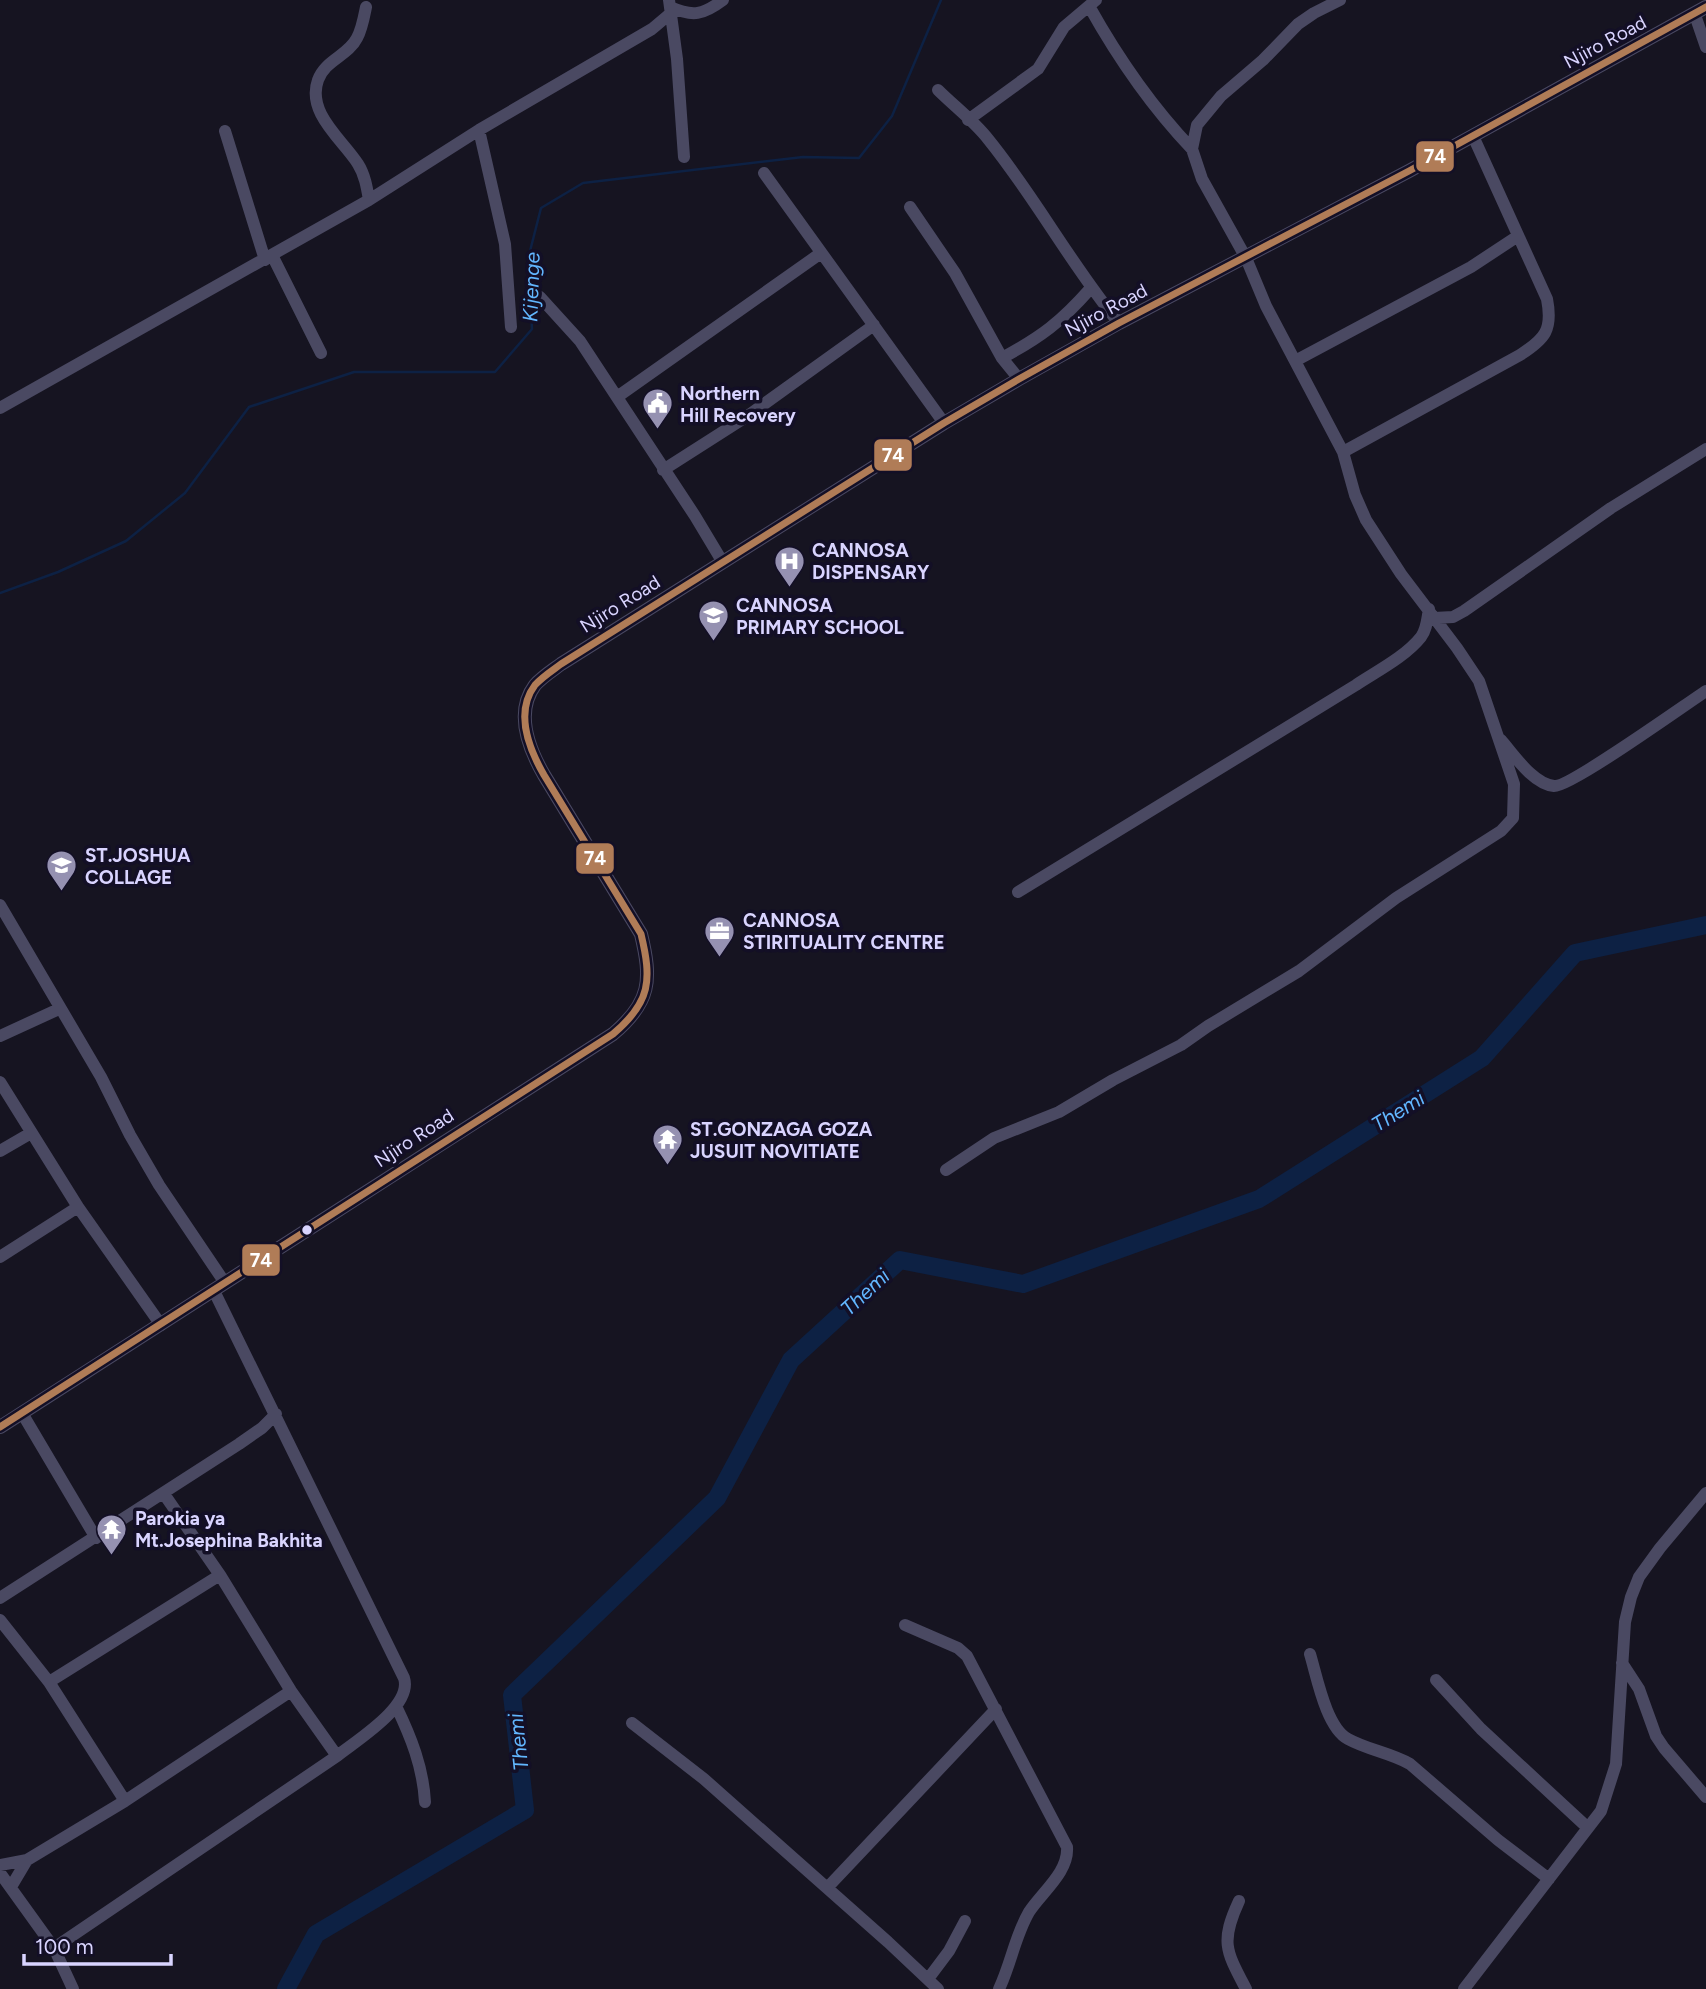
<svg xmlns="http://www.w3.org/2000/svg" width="1706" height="1989" viewBox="0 0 1706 1989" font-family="Figtree,sans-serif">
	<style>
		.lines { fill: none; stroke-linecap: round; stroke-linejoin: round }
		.stream { stroke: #0d2144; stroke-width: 2.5 }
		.river { stroke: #0d2144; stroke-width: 18 }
		.minor { stroke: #4a4962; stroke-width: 12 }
		.tertiary { stroke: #4a4962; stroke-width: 14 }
		.bus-1-casing { stroke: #130f26; stroke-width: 12 }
		.bus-1 { stroke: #b07c57; stroke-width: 7 }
		.bus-dot { fill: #d9d4ff; stroke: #130f26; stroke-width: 2.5 }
		.labels { text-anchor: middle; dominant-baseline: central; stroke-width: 7; stroke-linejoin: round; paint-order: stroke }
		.street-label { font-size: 19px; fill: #d9d4ff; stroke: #130f26 }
		.poi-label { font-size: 19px; font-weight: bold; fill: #d9d4ff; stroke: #130f26; text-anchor: start }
		.water-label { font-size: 21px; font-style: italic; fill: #62b6ff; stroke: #130f26 }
		.line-badge { stroke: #130f26; stroke-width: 2.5 }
		.badge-label { font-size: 19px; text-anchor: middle; font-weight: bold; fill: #fff }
	</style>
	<rect width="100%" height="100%" fill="#161421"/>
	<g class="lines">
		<path class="stream" d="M0,593L58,572L126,541L185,493L249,407L354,372H495L532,329L528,259L541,208L583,183L803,157L859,158L892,116L941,0"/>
		<path class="river" d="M286,1989L316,1934L525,1810L512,1695L717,1498L791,1360L900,1260L1023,1284L1259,1199L1482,1058L1575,953L1706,925"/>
		<path class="minor" d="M669,0L677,59L684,157
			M1089,6C1118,58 1151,106 1192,149
			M366,7C364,17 362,29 357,38C348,56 325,60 318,80C306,113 343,140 358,164C365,175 367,188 369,200
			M670,7C693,17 703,15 723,0
			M1695,15L1706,47
			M938,90C954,106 974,121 988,139C1036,198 1071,265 1119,323
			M968,120L1038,69L1064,27L1096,0
			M479,130L505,244L511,327
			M225,131L265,260
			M764,173L944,423
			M910,207L955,273L1002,358L1019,379
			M272,255L321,353
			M540,297L580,341L695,516L722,561
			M1002,358C1041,337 1061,322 1090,289
			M1295,361L1471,267L1518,236
			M617,397L821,253
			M0,408L369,200L479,130L652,29L671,13
			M1343,452L1520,355C1545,339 1553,330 1547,299L1473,136
			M663,470L746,417L874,325
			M1434,618L1453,617L1464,611L1611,508L1706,449
			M1501,740C1514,755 1533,784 1554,786C1569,788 1686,704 1706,691
			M1018,892L1356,685C1377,671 1405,657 1421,637C1427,629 1427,619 1429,609
			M0,905L101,1077L130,1135L159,1185L225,1283
			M0,1036L59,1009
			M0,1082L78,1207L161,1325
			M0,1151L31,1133
			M946,1170L994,1138L1059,1112L1113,1080L1181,1045L1208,1026L1299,971L1396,898L1501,831L1513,818L1514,784L1479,681L1457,648L1401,574L1366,520L1355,495L1343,452L1266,306L1246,258L1202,179L1192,149L1197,125L1221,96L1263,60L1298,24L1314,13L1340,0
			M0,1257L78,1207
			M22,1413L96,1538
			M164,1494L220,1575L291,1691L337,1756
			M0,1598L239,1444L262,1428L276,1414
			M0,1620L49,1682L125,1801
			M905,1625L958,1648L967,1656L1067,1847C1069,1872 1042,1892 1029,1912C1015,1936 1011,1964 999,1989
			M1310,1654C1317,1677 1326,1727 1348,1739C1368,1750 1391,1753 1410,1764L1498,1840L1549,1879
			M1622,1663L1639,1689L1656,1736L1664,1748L1706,1797
			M1436,1680L1481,1729L1588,1828
			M49,1682L220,1575
			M396,1706C411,1737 423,1767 425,1802
			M632,1723L704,1779L888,1942L938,1989
			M0,1865L27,1860
			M0,1873L54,1948L73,1989
			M11,1887L27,1860L125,1801L291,1691
			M827,1888L996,1709
			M1239,1901C1220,1942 1226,1951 1246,1989
			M54,1948L337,1756C357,1740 413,1706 404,1678L214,1291
			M928,1979L949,1951L965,1921
			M1464,1989L1601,1811L1616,1764L1625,1622L1631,1597L1639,1577L1660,1548L1706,1493"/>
		<path class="tertiary" d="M0,1427L613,1034C651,1002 652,980 641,934L544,775C529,749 514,713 535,685C542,677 553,670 561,664L944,423L1019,379L1119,323L1409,171L1706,7"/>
		<defs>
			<path id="bus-1" d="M0,1427L613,1034C651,1002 652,980 641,934L544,775C529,749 514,713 535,685C542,677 553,670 561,664L944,423L1019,379L1119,323L1409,171L1706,7"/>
		</defs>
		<use href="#bus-1" class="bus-1-casing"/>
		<use href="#bus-1" class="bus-1"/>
	</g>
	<defs>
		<symbol id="civic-pin" viewBox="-11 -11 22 30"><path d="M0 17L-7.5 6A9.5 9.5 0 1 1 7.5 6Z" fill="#9591b1" stroke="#130f26"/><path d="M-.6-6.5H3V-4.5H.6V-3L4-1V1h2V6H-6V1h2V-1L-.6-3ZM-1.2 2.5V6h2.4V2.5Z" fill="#fff"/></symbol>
		<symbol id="hospital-pin" viewBox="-11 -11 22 30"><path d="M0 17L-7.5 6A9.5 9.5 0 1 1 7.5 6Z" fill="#9591b1" stroke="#130f26"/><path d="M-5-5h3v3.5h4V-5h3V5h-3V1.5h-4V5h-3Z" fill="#fff"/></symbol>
		<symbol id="school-pin" viewBox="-11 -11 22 30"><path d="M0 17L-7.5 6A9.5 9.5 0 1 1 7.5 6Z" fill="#9591b1" stroke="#130f26"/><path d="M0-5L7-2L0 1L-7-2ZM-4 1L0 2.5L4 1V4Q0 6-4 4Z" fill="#fff"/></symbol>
		<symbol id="university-pin" viewBox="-11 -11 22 30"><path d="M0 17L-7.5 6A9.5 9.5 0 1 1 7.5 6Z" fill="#9591b1" stroke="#130f26"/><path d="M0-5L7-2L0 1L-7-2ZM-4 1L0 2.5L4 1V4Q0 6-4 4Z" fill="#fff"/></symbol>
		<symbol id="office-pin" viewBox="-11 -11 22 30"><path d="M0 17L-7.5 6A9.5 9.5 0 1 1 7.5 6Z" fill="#9591b1" stroke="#130f26"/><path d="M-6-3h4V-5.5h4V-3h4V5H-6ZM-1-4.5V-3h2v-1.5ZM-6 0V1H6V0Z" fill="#fff"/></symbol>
		<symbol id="temple-pin" viewBox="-11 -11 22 30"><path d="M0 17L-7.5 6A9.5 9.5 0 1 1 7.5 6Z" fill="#9591b1" stroke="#130f26"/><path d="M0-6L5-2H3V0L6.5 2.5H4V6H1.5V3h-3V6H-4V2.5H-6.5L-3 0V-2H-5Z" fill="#fff"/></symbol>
	</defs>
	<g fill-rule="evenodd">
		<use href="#civic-pin" x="640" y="386" width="35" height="47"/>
		<use href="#hospital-pin" x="772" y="544" width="35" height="47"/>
		<use href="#school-pin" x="696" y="598" width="35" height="47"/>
		<use href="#university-pin" x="44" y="848" width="35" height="47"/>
		<use href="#office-pin" x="702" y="914" width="35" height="47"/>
		<use href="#temple-pin" x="650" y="1122" width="35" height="47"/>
		<use href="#temple-pin" x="94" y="1512" width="35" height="47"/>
	</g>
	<circle class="bus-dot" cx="307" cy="1230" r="6"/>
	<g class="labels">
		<g class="street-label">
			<text transform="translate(1605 42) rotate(-28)">Njiro Road</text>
			<text transform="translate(1106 310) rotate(-28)">Njiro Road</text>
			<text transform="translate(620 604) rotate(-32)">Njiro Road</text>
			<text transform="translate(414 1138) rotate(-33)">Njiro Road</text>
		</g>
		<g class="poi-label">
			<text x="680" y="393">Northern<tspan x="680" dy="22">Hill Recovery</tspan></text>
			<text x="812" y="550">CANNOSA<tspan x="812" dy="22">DISPENSARY</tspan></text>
			<text x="736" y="605">CANNOSA<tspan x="736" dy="22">PRIMARY SCHOOL</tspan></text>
			<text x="85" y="855">ST.JOSHUA<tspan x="85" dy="22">COLLAGE</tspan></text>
			<text x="743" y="920">CANNOSA<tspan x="743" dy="22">STIRITUALITY CENTRE</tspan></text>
			<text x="690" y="1129">ST.GONZAGA GOZA<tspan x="690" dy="22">JUSUIT NOVITIATE</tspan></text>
			<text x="135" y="1518">Parokia ya<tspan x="135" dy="22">Mt.Josephina Bakhita</tspan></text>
		</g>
		<g class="water-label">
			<text transform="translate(531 287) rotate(-88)">Kijenge</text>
			<text transform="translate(1398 1111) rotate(-32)">Themi</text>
			<text transform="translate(865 1292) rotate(-43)">Themi</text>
			<text transform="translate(518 1742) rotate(-96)">Themi</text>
		</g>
	</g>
	<g class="line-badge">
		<rect x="1415" y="140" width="40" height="33" rx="7" fill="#b07c57"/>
		<rect x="873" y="438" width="40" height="34" rx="7" fill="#b07c57"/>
		<rect x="575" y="842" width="40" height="33" rx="7" fill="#b07c57"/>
		<rect x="241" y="1243" width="40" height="34" rx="7" fill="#b07c57"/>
	</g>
	<g class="badge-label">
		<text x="1435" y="163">74</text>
		<text x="893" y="462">74</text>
		<text x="595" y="865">74</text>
		<text x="261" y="1267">74</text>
	</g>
	<path d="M24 1954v10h147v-10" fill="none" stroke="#d9d4ff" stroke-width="3.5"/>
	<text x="35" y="1954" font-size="21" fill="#d9d4ff" stroke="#130f26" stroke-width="5" paint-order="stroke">100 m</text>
</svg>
